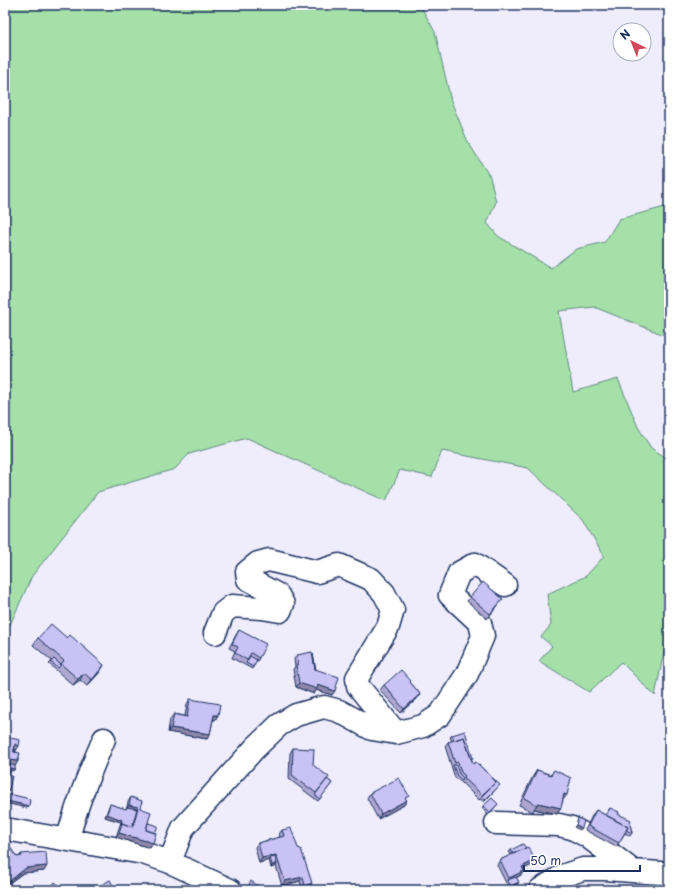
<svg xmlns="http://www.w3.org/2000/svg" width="674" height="895" viewBox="0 0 674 895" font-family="'Playpen Sans',sans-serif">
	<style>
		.green { fill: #a4e0a7; stroke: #608882 }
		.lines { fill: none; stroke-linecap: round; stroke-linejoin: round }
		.minor-casing { stroke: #1b2f5e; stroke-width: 25 }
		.minor { stroke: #fff; stroke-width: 22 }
		.wall { fill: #ada7d2; stroke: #1b2f5e }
		.shaded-wall { fill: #8d88ab; stroke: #1b2f5e }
		.building { fill: #c9c2f4; stroke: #1b2f5e }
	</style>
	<rect width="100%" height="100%" fill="#efedfc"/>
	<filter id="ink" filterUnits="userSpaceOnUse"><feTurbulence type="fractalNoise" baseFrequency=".025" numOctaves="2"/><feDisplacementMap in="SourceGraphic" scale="8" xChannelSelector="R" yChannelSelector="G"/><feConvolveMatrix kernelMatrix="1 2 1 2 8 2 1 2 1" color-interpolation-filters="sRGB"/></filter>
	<g filter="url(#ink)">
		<path class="green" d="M5,5H420L435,32L451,101L468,142L490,177L496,202L487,223L498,236L551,268L576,249L605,242L619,219L669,206V337L594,307L559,311L573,392L618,379L638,427L651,448L667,458L669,457V642H666L655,696L621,662L589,692L539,661L552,646L541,637L551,625L547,594L586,576L604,556L583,520L528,468L442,451L432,477L400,470L386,501L247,438L189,454L175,469L98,492L32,576L5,636Z"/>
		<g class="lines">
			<defs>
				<path id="minor" d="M215,633L223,613L232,606L262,608L280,611L283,604L278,595L248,579L247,572L258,563L269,560L317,572L339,565L371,579L384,593L393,610L388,627L357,678L358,686L396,733
					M496,823L559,825L572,828L587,836L629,868L631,871
					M5,829L143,853L170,862L230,890
					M68,839C76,805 90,771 104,739
					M170,862L183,828L255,748L279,725L296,715L324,707L339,711L372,729L396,733L423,726L440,715L467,674L483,636L480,623L450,595L459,573L475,564L505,585
					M540,890L562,876L583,869H605L660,873H669"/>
			</defs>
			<use href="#minor" class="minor-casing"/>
			<use href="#minor" class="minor"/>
		</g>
		<path class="wall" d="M470,597L500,603L487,619L467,601Z
			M239,630L259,658L252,669L232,658L235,651L229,648L236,635Z
			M38,638L100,672L87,686L80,680L73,685L49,664L52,661L33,645Z
			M297,655L316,670L332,695L316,690L314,694L296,687L293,669L295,667L294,659Z
			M410,682L420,694L417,699L401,713L380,690L384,685Z
			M190,699L218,715L215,720H213L210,734L207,739L168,732L170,719L174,714L185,716L187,704Z
			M452,735L472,760L473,764L498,787L484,802L480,799L479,800L461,782L455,778L445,746L448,742L452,741L450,737Z
			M293,748L313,765L327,779L332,783L318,801L289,779L290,753Z
			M537,770L551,775L554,770L563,801L557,814L534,809L533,812L519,805L533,776Z
			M370,793L406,799L404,805L378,819L367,798Z
			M131,797L140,808L148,823L155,833L153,843L150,848L116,837L121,822L105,817L109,806L110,804L125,809L127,807L128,802Z
			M498,804L488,815L482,808L483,806Z
			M610,808L630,824L632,833L630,836L625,833L616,847L585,830L593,814L596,810L605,815Z
			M282,830L309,888L302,890L300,881L282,886L276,866L271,868L269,860L259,863L255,847L258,843L280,837L279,834Z
			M5,845L17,857L20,856L21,854L44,871L23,873L5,886Z
			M511,850L532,865L523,869L524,871L521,875L516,878L517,885L509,889L497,865L500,860L511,855L509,852Z"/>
		<path class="shaded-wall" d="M104,665L100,672L87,686L92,680Z
			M84,673L80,680L73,685L78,679Z
			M299,683L318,685L335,691L332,695L316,690L314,694L296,687Z
			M420,694L417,699L401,713L404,709Z
			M214,715H218L215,720L211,719Z
			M171,728L210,734L207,739L168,732Z
			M15,744L19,746L15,752L12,751Z
			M10,760L18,761L14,768L7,767Z
			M11,768L15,769L13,771L9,770Z
			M5,789L9,790L7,792H5Z
			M564,794L567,795L562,801Z
			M407,800L404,805L378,819L381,814Z
			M7,801L29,806L27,808L5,803Z
			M538,803L561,808L557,814L534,809Z
			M129,805L138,807L135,811L126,809Z
			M107,814L122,820L121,822L105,817Z
			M576,825L582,828L580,830L574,827Z
			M119,833L153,843L150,848L116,837Z
			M276,855L273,859L270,858L269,860L259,863L262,858Z
			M535,860L532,865L519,871L522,867Z
			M277,864L276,866L271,868L272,865Z
			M47,866L44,871L23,873L5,886L7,883L26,868Z
			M524,871L521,875L508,882L507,880L509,878Z
			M303,877L300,881L282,886L285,881Z
			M519,882L517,885L509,889L511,886Z
			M312,883L309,888L302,890L305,886Z"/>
		<path class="building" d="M483,582L503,599L490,614L470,597Z
			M51,624L67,638L70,635L104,665L92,680L84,673L78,679L61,664L64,661L38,638Z
			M239,630L266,644L259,658L251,653L247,660L235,653L238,647L232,644Z
			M312,652L315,669L339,677L335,691L318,685L317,689L299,683L296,665H298L297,655Z
			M313,654L316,670L315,669Z
			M250,656L257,660L253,667L246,663Z
			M54,659L61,665L58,668L51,662Z
			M401,670L411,681L410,682L420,694L404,709L384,685Z
			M190,699L220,704L218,715H214L210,734L171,728L174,714L187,717Z
			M5,723L8,724L6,737L20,740L19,746L15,744L14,752L20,753L18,761L10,760L5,783Z
			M465,731L473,758L471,759L464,737L454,740L452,735Z
			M464,737L473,764L476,762L496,782L482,795L464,778L465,776L461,772L458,762L455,763L448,742Z
			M293,748L314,749L313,765L329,777L316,793L292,775Z
			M14,749L16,750V752H14Z
			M477,763L500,785L485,800L481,797L496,782Z
			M9,764L15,766V769L11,768L9,775L12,776L9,790L5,789V783Z
			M453,765H456L459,774L463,778L462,780L457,776Z
			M537,770L551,775L554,770L571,778L567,795L564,794L561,808L538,803L537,805L524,798Z
			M399,778L409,796L405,798L407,800L381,814L370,793Z
			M327,779L332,783L320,799L315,795Z
			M9,794L30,799L29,806L7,801Z
			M131,797L142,801L140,808L151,812L146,830L156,833L153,843L119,833L122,823L133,827L138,807L129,805Z
			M492,798L498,804L490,812L483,806Z
			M110,804L126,809L127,807L137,809L132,827L122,823L121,825L122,820L107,814Z
			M610,808L619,812L618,814L631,820L630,824L632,833L626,830L628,827L606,815Z
			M596,810L628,827L619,843L588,826Z
			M578,818L584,821L582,828L576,825Z
			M148,823L158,826L155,833L146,830Z
			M291,828L298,848L301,849L312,883L305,886L303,877L285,881L276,855L262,858L258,843L284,836L282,830Z
			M7,843L17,857L22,856L21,854L46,852L47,866L26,868L7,883L5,881V871L8,869L5,866V845Z
			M523,844L526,848L513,854L511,850Z
			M528,847L535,860L522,867L524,871L509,878L500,860Z
			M275,857L277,864L272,865L270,858Z
			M516,877L519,882L511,886L507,880Z
			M110,880L115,889V890H93Z
			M251,881L264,890H246Z
			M55,882L64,890H48Z
			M198,884L203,890H192Z"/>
	</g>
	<rect width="674" height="895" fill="none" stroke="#fff" stroke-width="20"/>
	<rect x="10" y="10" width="654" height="875" fill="none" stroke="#1b2f5e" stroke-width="1.5" filter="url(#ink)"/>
	<g transform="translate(632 42) rotate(317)"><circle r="19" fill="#ffffff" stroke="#a4acbf"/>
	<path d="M0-3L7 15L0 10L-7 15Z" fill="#d1495b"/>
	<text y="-6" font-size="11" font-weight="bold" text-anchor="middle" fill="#1b2f5e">N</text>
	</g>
	<path d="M524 865v6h116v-6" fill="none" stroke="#1b2f5e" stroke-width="2"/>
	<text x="530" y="865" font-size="12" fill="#1b2f5e" stroke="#ffffff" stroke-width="3" paint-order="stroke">50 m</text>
</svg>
